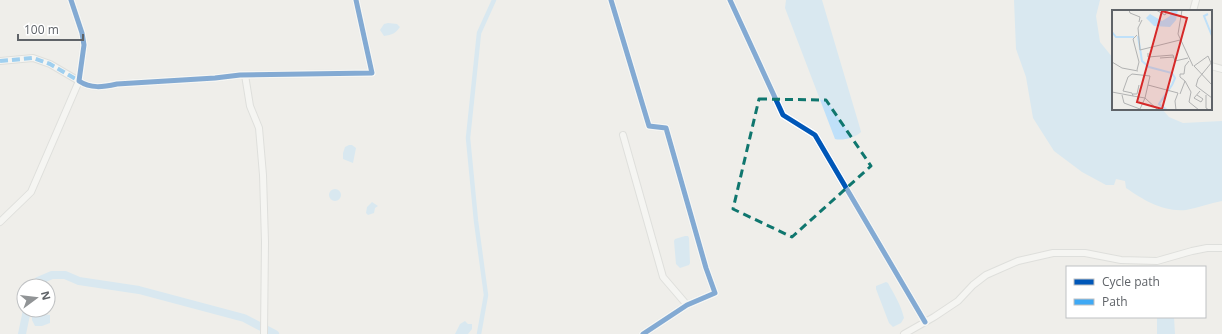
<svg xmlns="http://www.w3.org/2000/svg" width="1222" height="334" viewBox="0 0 1222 334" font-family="'Open Sans',sans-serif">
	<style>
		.water { fill: #bfe0f9 }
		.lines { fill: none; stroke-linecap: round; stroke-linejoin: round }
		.canal { stroke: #bfe0f9; stroke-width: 4.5 }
		.river { stroke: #bfe0f9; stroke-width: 8 }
		.minor-casing { stroke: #cbcccc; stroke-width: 8 }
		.minor { stroke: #fdfcfc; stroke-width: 6 }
		.quiet { stroke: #3fa9f5; stroke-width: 4; stroke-dasharray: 8 4; stroke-linecap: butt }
		.cycleway-casing { stroke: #fff; stroke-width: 8 }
		.cycleway { stroke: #0057b8; stroke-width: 5 }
		.marked { fill: none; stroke: #0f766e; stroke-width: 3; stroke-dasharray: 8 5; stroke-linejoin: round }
		.inset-river { fill: none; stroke: #bfe0f9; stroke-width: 2 }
		.inset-road { fill: none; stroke: #b1b2b2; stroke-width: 1 }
		.view { fill: #d62828; fill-opacity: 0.15; stroke: #d62828; stroke-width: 2 }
		.inset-edge { fill: none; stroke: #5f6368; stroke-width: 2 }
	</style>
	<rect width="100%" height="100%" fill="#efeeea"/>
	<path class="water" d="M786,0H822L860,128L861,132C855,138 842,141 835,139L785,8Z
		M1014,0H1100L1096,16L1100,42L1113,58V109H1162L1169,117L1183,123L1222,121V201C1210,203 1198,208 1186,210C1162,212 1144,200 1126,188L1125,181L1116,179L1114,185H1106L1082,172L1054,151L1033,118L1026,77L1016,49Z
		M388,23L397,24L400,27C396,33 392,35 384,36L380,30L384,24Z
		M349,145H352L356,148L353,163L343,159V153L345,147Z
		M329 195a6 6 0 1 1 12 0a6 6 0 1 1-12 0Z
		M372,202L378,206L375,208L374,213L368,215L366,213L367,207Z
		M685,236H688L689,238L690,263L689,265L680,268L676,264L674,241L675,239Z
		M886,282L888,283C894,294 901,305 904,318L901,323L893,327L889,323L876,289V286Z
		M35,313L50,315V323L42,326H35L32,320V315Z
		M1157,317H1174L1175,334H1157Z
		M465,321L468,324H472V329L468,334H455L460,324Z"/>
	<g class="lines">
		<path class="canal" d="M479,334L486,295L476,221L468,138L479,33L494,0"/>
		<path class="river" d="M35,286L38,281L52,275H65L79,281L139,290L244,318L275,334
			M22,334L27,310"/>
		<defs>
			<path id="minor" d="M71,0L82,33L84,45L79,81C91,89 103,87 117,84L215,78L240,75L372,73L356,0
				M611,0L649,126L666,128L706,268L715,293L687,305L643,334
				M730,0L783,115L815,135L925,322
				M1193,11L1196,0
				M0,61L33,58L50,64L79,81L31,192L0,222
				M1211,66L1222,69
				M245,75L250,106L259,128L263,175L265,242L264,334
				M623,135L663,277L687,305
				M904,334L934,317L958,301L973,285L986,275L1018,261L1053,253H1085L1121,260L1157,261L1192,251L1207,248H1222"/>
		</defs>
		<use href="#minor" class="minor-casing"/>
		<use href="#minor" class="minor"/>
		<path class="quiet" d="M0,61L33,58L50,64L79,81"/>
		<defs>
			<path id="cycleway" d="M71,0L82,33L84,45L79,81C91,89 103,87 117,84L215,78L240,75L372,73L356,0
				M611,0L649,126L666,128L706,268L715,293L687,305L643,334
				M730,0L783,115L815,135L925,322"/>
		</defs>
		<use href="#cycleway" class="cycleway-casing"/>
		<use href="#cycleway" class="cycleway"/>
	</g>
	<path d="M0 0H1222V334H0ZM759,99L826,100L871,166L792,237L733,209Z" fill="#efeeea" fill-opacity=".55" fill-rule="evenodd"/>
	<path class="marked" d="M759,99L826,100L871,166L792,237L733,209Z"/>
	<g transform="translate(1112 10)">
		<rect width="100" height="100" fill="#efeeea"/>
		<path d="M59,0H66L64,10L58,17L42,16L34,8L38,4L50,11L58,6Z" fill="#bfe0f9"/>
		<path class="inset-river" d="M96,4L92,6L100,26M0,22L4,27H22M26,26L30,51L37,57L60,63L63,68L60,75M55,100L47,94L60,75"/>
		<path class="inset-road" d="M17,0L18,3L28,7L27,12M44,0L53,5L56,0M70,0L66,24L81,56M30,10L26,18L28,40L68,30M25,25L21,29L27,52L25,60M36,43V47L61,45L63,51L76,48M48,48L62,47M0,52L10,58L26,61M100,52L86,69L84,76L100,88M82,56L100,75M82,56L96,46L99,53M73,71L79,82L77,92L87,100M36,75L66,83L63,91L64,100M0,82L21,86L20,83L11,81L16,67L20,64L38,66L33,88L21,86M21,84H25L27,75M68,84L73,71L68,67V64H72L73,56L77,51M10,85L12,93L28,99L33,88L46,100M85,85L91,89L89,92L82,88L88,81M94,85V98L97,100"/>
		<path class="view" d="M50,1L75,8L50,99L25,92Z"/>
		<rect width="100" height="100" class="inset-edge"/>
	</g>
	<rect x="1066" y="266" width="140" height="52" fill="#ffffff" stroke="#bfc1c3"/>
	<rect x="1074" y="279" width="20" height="6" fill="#0057b8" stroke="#bfc1c3"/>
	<text x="1102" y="286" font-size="12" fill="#5f6368">Cycle path</text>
	<rect x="1074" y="299" width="20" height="6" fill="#3fa9f5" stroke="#bfc1c3"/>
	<text x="1102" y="306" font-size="12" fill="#5f6368">Path</text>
	<g transform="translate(36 298) rotate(75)"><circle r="19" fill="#ffffff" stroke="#bfc1c3"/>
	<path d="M0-3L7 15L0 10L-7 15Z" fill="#919496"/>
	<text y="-6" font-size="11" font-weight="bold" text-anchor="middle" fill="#5f6368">N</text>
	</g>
	<path d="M18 34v6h65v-6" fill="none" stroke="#5f6368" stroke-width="2"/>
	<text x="24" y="34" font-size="12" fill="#5f6368" stroke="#ffffff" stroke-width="3" paint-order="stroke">100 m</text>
</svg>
